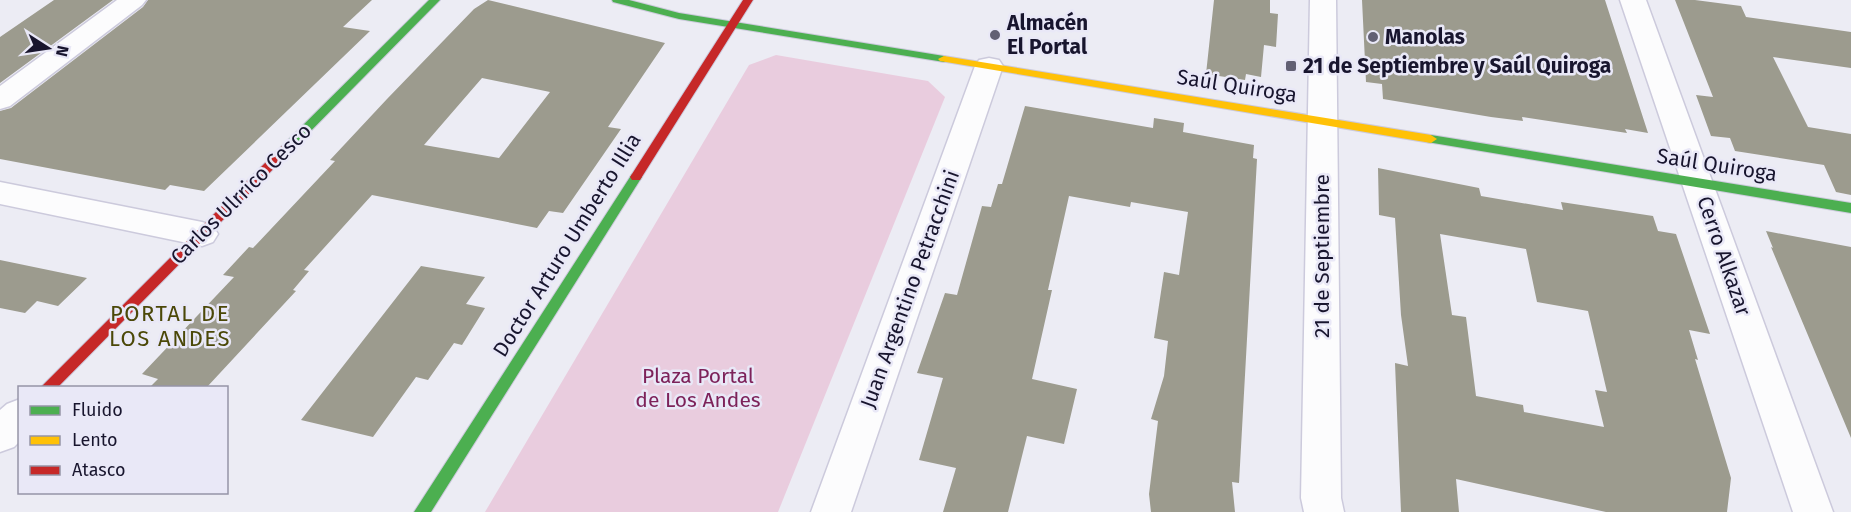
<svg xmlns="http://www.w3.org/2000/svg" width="1851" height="512" viewBox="0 0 1851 512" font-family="'Fira Sans',sans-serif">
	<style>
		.green { fill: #e9ccde }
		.building { fill: #9c9b8e; fill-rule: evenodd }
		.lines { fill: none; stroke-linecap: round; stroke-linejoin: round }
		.street-casing { stroke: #cccadc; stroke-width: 3 }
		.fast-casing { stroke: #cccadc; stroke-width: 2 }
		.slow-casing { stroke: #cccadc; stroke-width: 2 }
		.jam-casing { stroke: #cccadc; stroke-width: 2 }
		.street { fill: #fcfcfd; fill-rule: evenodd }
		.fast { fill: #4caf50; fill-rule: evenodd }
		.slow { fill: #ffc107; fill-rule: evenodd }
		.jam { fill: #c62828; fill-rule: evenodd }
		.poi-dot { fill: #626073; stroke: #e9e8f7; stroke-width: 2 }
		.labels { text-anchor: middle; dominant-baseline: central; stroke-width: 5; stroke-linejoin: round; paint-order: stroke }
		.poi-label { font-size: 21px; font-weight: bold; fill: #18152e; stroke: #e9e8f7; text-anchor: start }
		.street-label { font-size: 21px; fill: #18152e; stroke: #e9e8f7 }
		.park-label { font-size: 21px; fill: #7d225a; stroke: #e9e8f7 }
		.neighbourhood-label { font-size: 22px; letter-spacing: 1.5px; fill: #4b4808; stroke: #e9e8f7 }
	</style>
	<rect width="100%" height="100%" fill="#ececf4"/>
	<path class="green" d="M776,55L928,81L945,97L778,512H485L749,65Z"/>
	<path class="building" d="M54,0H113L0,83V37Z
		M148,0H372L343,27L370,31L204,191L170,185L165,190L0,159V111L11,108L143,7Z
		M488,0L665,43L608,127L621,129L563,213L549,211L537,228L372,195L304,270L309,271L293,290L296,291L207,387H150L158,379L142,374L234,277L223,275L249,247L253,248L335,161L330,160L387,99L474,9ZM482,78L550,92L499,158L424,145Z
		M1214,0H1270V13L1278,14L1276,47L1264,45L1261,77L1246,74L1245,80L1206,74Z
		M1362,0H1605L1648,133L1625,129L1627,133L1522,117L1523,121L1491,117L1383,99L1382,84L1366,82Z
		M1675,0H1695L1741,6L1746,17L1851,32V68L1773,57L1808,127L1851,134V195L1836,192L1824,165L1735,151L1730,138L1711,136L1696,95L1713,97Z
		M1025,106L1153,128L1154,118L1184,123L1183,132L1254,145L1253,158L1257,159L1239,483L1232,482L1235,512H1151L1149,494L1158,421L1151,419L1164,376L1168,341L1154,338L1164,272L1179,275L1188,212L1131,202L1130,207L1069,196L1048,290H1052L1032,379L1077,389L1064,444L1027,436L1008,512H943L956,468L919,460L943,378L917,373L945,293L957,295L982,206L991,207L998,184H1002Z
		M1378,168L1479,188L1481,196L1563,210L1561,202L1653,216L1658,231L1676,234L1710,334L1689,330L1698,360L1695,359L1731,478L1727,512H1606L1456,479L1459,512H1401L1395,363L1408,366L1401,315L1395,218L1379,215ZM1440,234L1526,249L1537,302L1588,311L1607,392L1595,390L1604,427L1524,412L1523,405L1476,396L1466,317L1452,315Z
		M1766,231L1851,247V438L1771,247L1773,248Z
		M0,260L87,278L58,306L37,301L25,313L0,308Z
		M421,266L485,277L466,304L485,308L462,345L454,343L428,380L416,377L373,437L301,420Z"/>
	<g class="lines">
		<defs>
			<path id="street" d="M117,0H146L142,5L10,106L0,109V86Z
				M1310,0H1336L1341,498L1344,512H1304L1301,498Z
				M1620,0H1646L1833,512H1793Z
				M989,58L999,60L1003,66L851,512H811L975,66L979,60Z
				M0,182L202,222L213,226L218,234L213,242L202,246L0,204Z
				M20,399V441L14,447L0,452V410L7,404Z"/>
			<path id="fast" d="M429,0H440L290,152H282L280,149L282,146Z
				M612,0H629L679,13L944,56L950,59L944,62L679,19L613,2Z
				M1431,135L1851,203V213L1427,142L1425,139Z
				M636,173L640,174L642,177L640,180L431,512H414L632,174Z"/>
			<path id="slow" d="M944,56L1431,135L1437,139L1431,143L940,61L938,59Z"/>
			<path id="jam" d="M743,0H753L640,180H632L630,177L632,174Z
				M286,145L292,149L290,152L57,388H40L282,146Z"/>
		</defs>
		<use href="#street" class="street-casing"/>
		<use href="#fast" class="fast-casing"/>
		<use href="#slow" class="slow-casing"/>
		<use href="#jam" class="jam-casing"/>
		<use href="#street" class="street"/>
		<use href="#fast" class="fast"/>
		<use href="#slow" class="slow"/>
		<use href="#jam" class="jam"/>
	</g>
	<g class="poi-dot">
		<circle cx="995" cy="35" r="6"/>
		<circle cx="1373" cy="37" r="6"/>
		<rect x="1285" y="60" width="12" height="12" rx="3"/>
	</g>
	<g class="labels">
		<g class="poi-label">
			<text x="1007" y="23">Almacén<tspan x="1007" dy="24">El Portal</tspan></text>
			<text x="1385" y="37">Manolas</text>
			<text x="1303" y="66">21 de Septiembre y Saúl Quiroga</text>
		</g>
		<g class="street-label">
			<text transform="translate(1237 86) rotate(9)">Saúl Quiroga</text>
			<text transform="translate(1717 165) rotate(9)">Saúl Quiroga</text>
			<text transform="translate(241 194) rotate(-45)">Carlos Ulrrico Cesco</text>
			<text transform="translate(567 245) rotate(-58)">Doctor Arturo Umberto Illia</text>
			<text transform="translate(1322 256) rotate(-90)">21 de Septiembre</text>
			<text transform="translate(1724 256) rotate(71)">Cerro Alkazar</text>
			<text transform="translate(910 289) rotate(-70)">Juan Argentino Petracchini</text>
		</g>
		<g class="park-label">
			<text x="698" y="376">Plaza Portal<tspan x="698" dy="24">de Los Andes</tspan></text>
		</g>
		<g class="neighbourhood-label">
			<text x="170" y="313">PORTAL DE<tspan x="170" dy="25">LOS ANDES</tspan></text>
		</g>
	</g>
	<rect x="18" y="386" width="210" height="108" fill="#e9e8f7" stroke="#9594a7" stroke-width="1.5"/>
	<rect x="30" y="406" width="30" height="9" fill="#4caf50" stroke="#9594a7" stroke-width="1.5"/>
	<text x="72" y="416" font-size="18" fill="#18152e">Fluido</text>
	<rect x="30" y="436" width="30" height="9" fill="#ffc107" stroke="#9594a7" stroke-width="1.5"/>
	<text x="72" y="446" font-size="18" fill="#18152e">Lento</text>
	<rect x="30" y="466" width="30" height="9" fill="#c62828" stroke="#9594a7" stroke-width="1.5"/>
	<text x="72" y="476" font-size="18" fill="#18152e">Atasco</text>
	<g transform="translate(48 48) rotate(102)" stroke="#e9e8f7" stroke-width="4.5" paint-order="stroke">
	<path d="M0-4.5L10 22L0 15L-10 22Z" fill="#18152e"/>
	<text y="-9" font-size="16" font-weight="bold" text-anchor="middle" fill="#18152e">N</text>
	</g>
</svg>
